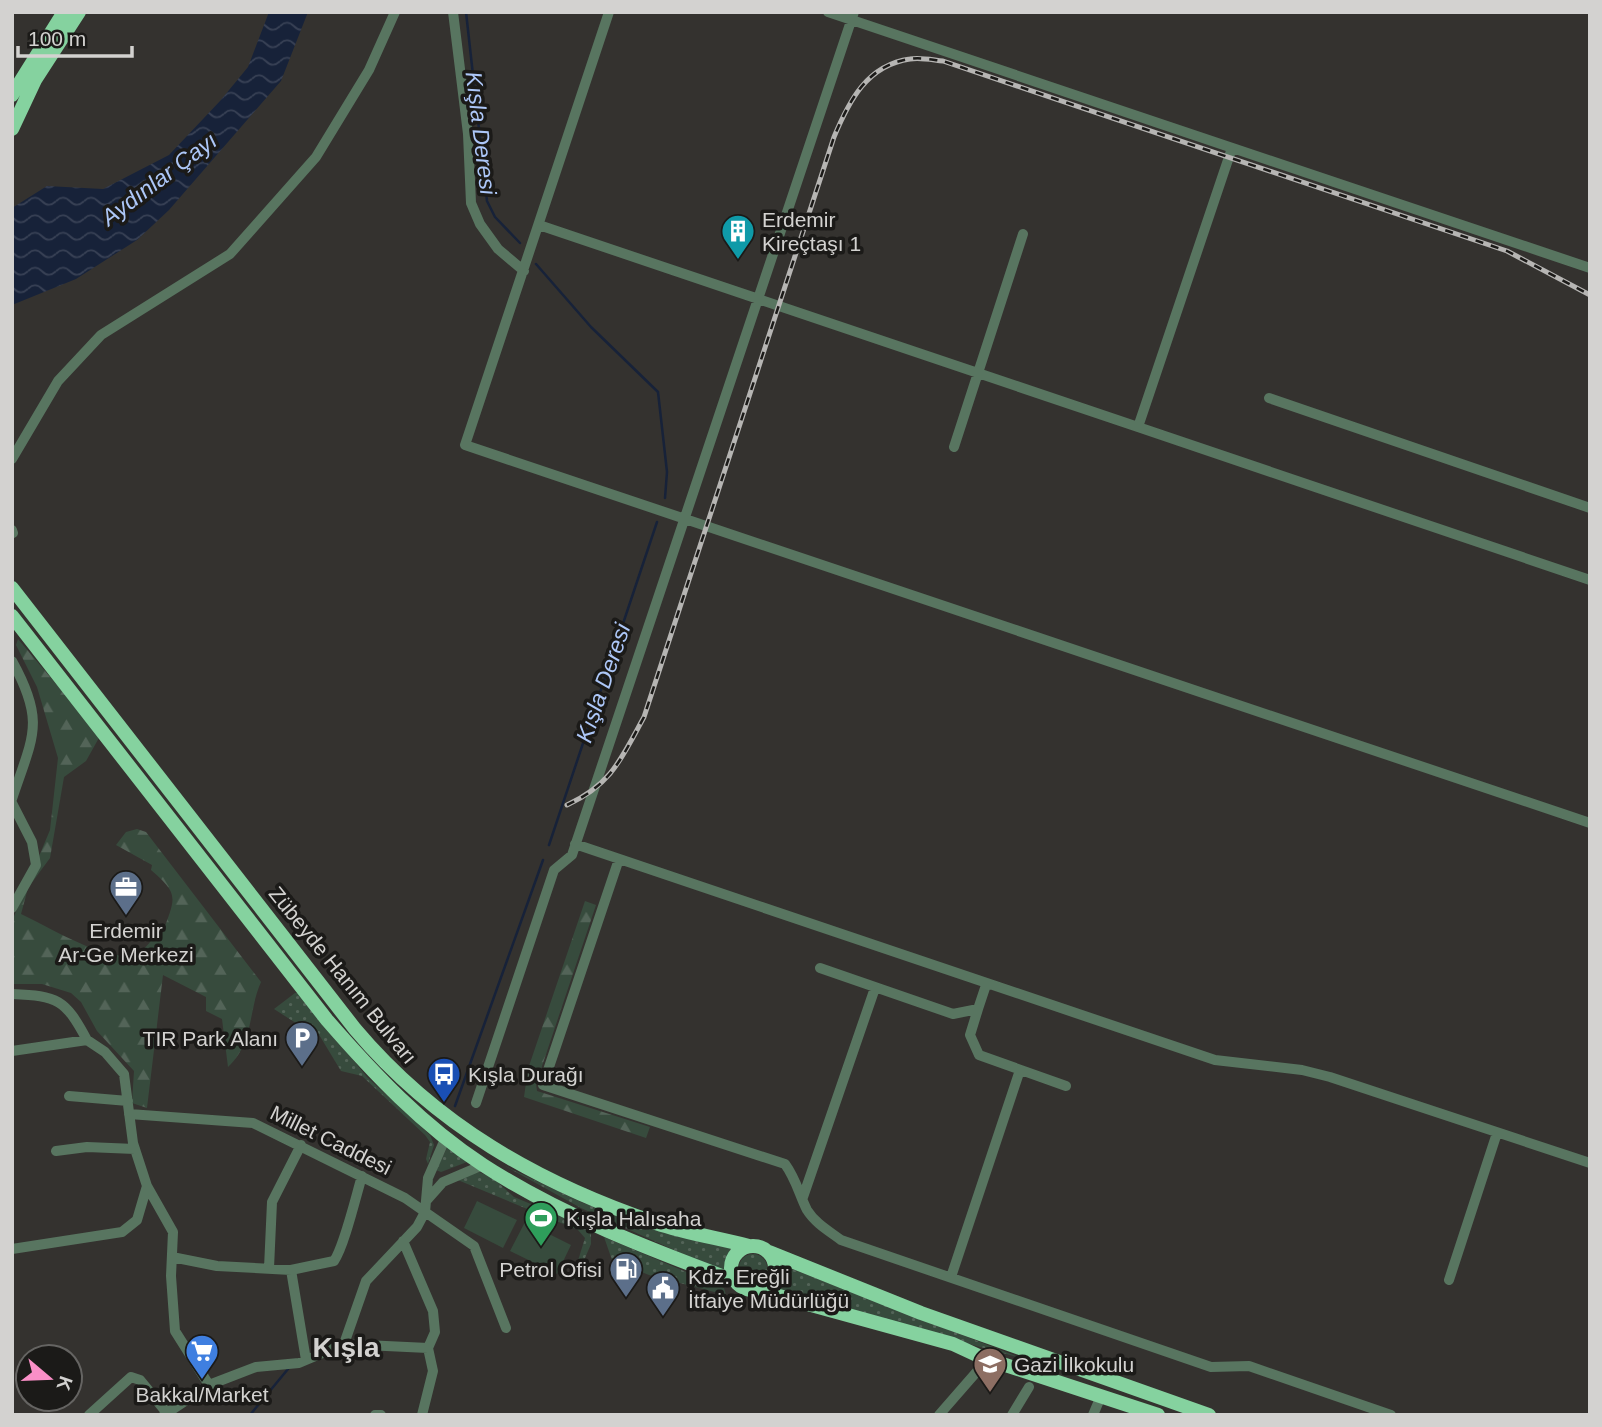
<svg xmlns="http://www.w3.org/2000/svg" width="1602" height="1427" viewBox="0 0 1602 1427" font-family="Arial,sans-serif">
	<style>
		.grass { fill: url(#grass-dots) }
		.forest { fill: url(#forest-firs) }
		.garden { fill: #374b3d }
		.water { fill: url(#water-waves) }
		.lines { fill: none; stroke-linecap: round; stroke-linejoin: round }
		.stream { stroke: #172239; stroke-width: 2.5 }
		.minor { stroke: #587560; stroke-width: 10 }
		.highway { stroke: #85d29f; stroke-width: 14 }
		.rail-casing { stroke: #b6b5b3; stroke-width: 5 }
		.rail { stroke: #1b1a18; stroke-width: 2.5; stroke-dasharray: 8; stroke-linecap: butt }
		.labels { text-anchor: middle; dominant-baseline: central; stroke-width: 7; stroke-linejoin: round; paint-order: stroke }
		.poi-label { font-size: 21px; fill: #d3d2d0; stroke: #1b1a18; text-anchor: start }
		.street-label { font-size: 21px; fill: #d3d2d0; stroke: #1b1a18 }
		.water-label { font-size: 23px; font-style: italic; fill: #adc7f8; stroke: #1b1a18 }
		.district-label { font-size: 28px; font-weight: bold; fill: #d3d2d0; stroke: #1b1a18 }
	</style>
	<defs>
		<pattern id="grass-dots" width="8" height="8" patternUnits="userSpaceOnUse" patternTransform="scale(1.75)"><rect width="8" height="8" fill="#374b3d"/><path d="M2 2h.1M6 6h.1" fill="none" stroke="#536458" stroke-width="1.8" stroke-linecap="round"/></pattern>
		<pattern id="forest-firs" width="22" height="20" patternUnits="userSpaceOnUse" patternTransform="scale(1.75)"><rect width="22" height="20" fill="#374b3d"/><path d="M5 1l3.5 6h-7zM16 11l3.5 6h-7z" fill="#536458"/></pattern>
		<pattern id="water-waves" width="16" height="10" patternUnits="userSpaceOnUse" patternTransform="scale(1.75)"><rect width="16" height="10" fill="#172239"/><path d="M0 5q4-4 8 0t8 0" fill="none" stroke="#384155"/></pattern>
	</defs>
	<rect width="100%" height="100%" fill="#34322f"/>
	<path class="grass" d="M295,993H299L367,1077L430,1135L434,1145L428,1164L426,1159L430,1142L425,1135L362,1076L341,1071L318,1033L302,1027L274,1009Z
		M448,1146L467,1162L441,1172L436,1170Z
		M505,1166L583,1203L734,1248L725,1273L581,1208Z
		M479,1172L493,1178L514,1197L586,1227L591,1233V1244L576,1279L572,1280L585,1238L578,1230L453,1178Z
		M604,1237L724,1288L726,1295L649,1275L612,1260Z
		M739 1268a14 14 0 1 1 28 0a14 14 0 1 1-28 0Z
		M779,1264L1024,1359L770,1290L778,1278Z"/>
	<path class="forest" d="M18,639L100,736L86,761L64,777L50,858L28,888L21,914C49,927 103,961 133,955C143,952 151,942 156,933L163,932C175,897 180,895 151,870L152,865L116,845L126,832L137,829L146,832L261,982C248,1011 254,1043 228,1067L222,1019L206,1011V997L163,975L147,1108L132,1103L134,1071L97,1031L81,1002L71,993L42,984H12V921L50,830L58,758L37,687L16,645Z
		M585,901L596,905L536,1084L537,1091L650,1127L646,1138L524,1097L528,1069Z"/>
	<path class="garden" d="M477,1201L517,1220L503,1248L464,1228Z
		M525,1222L571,1245L557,1274L510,1251Z"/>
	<path class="water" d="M269,12H308L281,81L169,210L137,240L76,279L12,305V208L47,186L103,189L169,155L220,101L248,67Z"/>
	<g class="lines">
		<path class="stream" d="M466,12L487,201L495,217L520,243
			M536,264L591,327L658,392L667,472L665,498
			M549,845L657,522
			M455,1106L543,860
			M250,1415L288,1369"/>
		<path class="minor" d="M453,12L468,134L471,203L480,224L498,249L524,271
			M609,12L465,445L1590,823
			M828,12L1590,268
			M539,225L1138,427L1232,148
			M1269,398L1590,508
			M1138,427L1590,580
			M954,447L1023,234
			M12,459L58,381L101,335L230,254L316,157L369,70L395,12
			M12,530L13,533
			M12,661C46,722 33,736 12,799
			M12,803L32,842L36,865L12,908
			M575,844L1215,1060L1302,1070L1330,1077L1590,1163
			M619,859L543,1085L785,1164C796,1179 799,1194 807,1210C815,1223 829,1231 841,1240L1211,1367L1249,1366L1391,1415
			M820,968L953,1014L978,1009L986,985
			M12,994C58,996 65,999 87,1040
			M978,1009L970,1035L979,1055L1066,1086
			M12,1051L87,1040L105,1052L124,1074L133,1143L147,1186L137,1220L122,1232L12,1249
			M69,1096L128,1101
			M476,1103L554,870L572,855L854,12
			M129,1114L253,1123L405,1198L474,1246L506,1328
			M56,1151L87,1147L135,1149
			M147,1186L173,1232L171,1276L175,1331L209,1385L164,1415
			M803,1197L875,988
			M427,1200L443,1182L483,1165
			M403,1241L433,1311L435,1332L428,1348
			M172,1257L217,1266L291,1270L334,1261C344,1247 356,1196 362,1176
			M269,1268L272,1202L301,1145
			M291,1270L306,1360
			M951,1277L1020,1070
			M1449,1280L1497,1133
			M344,1344L366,1281L417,1227L425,1212L428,1178L446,1137
			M209,1385L256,1367L299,1363L344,1344L428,1348L433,1371L422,1415
			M89,1415L131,1377L140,1380L167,1413
			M375,1415H381
			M939,1415L980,1368L981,1357
			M1012,1415L1029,1387
			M1093,1415L1101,1396"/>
		<path class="highway" d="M12,95L64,12
			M12,129L35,80L79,12
			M12,588L355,1029C436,1125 538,1183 656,1223C686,1233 718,1238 749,1246
			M12,616L327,1020C373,1073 423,1126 483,1165C560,1215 649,1249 735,1281
			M731 1268a22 22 0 1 1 44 0a22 22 0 1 1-44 0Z
			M769,1252L921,1313L1209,1415
			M757,1290L953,1344L981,1357L1158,1415"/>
		<defs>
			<path id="rail" d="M567,805C612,784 621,759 644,717L834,137C849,101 867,65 910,59C920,57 933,60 943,61L1507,251L1590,295"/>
		</defs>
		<use href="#rail" class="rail-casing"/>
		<use href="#rail" class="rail"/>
	</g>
	<defs>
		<symbol id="building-pin" viewBox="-11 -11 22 30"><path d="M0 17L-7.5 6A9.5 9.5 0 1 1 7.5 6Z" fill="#0f9aa8" stroke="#1b1a18"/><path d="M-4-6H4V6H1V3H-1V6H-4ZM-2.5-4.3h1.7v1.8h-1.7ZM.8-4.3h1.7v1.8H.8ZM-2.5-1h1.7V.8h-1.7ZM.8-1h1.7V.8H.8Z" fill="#fff"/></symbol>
		<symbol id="office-pin" viewBox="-11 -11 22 30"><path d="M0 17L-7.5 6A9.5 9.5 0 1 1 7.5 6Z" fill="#5c6f8a" stroke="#1b1a18"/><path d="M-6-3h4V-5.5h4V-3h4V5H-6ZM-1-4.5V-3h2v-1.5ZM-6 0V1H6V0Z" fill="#fff"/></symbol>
		<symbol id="parking-pin" viewBox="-11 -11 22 30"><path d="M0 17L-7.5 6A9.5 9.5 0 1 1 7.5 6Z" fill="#5c6f8a" stroke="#1b1a18"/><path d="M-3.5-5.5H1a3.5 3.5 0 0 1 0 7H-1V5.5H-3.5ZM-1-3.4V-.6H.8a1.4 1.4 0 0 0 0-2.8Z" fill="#fff"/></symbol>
		<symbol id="bus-pin" viewBox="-11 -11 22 30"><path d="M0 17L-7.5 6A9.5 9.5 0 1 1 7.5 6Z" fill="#1a4fb4" stroke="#1b1a18"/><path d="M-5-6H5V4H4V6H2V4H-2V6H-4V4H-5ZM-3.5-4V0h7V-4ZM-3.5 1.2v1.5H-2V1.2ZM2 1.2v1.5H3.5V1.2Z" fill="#fff"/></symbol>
		<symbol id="stadium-pin" viewBox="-11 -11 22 30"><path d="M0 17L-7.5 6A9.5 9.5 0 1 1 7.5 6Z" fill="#2e9e5b" stroke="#1b1a18"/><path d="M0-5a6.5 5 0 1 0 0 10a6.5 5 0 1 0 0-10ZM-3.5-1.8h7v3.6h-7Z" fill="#fff"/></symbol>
		<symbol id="fuel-pin" viewBox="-11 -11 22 30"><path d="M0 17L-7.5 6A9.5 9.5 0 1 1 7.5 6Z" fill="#5c6f8a" stroke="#1b1a18"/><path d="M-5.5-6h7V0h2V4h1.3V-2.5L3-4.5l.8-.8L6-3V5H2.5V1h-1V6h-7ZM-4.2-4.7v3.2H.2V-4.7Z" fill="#fff"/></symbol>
		<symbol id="civic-pin" viewBox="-11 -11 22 30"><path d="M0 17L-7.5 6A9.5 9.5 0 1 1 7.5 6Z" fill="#5c6f8a" stroke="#1b1a18"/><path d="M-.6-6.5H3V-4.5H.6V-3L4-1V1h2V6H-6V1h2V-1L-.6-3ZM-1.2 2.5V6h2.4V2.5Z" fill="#fff"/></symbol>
		<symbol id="supermarket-pin" viewBox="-11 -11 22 30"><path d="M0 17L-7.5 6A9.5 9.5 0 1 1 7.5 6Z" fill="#3f7fe0" stroke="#1b1a18"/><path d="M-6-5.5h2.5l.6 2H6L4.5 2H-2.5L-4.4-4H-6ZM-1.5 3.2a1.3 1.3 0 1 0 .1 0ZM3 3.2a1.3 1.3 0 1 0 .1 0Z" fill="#fff"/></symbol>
		<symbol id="school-pin" viewBox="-11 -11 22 30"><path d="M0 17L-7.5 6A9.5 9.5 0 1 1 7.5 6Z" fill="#8d6e63" stroke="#1b1a18"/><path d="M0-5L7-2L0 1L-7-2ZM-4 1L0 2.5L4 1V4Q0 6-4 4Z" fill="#fff"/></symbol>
	</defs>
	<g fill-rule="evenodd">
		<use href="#building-pin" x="719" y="212" width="38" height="52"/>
		<use href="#office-pin" x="107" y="868" width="38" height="52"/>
		<use href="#parking-pin" x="283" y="1019" width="38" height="52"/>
		<use href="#bus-pin" x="425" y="1055" width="38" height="52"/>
		<use href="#stadium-pin" x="522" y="1199" width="38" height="52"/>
		<use href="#fuel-pin" x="607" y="1250" width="38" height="52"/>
		<use href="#civic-pin" x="644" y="1269" width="38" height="52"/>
		<use href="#supermarket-pin" x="183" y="1332" width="38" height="52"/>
		<use href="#school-pin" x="971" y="1345" width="38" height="52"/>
	</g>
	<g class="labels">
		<g class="poi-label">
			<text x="762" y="219">Erdemir<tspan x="762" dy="24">Kireçtaşı 1</tspan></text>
			<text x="126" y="930" text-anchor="middle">Erdemir<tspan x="126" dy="24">Ar-Ge Merkezi</tspan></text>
			<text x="278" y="1038" text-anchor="end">TIR Park Alanı</text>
			<text x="468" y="1074">Kışla Durağı</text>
			<text x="566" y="1218">Kışla Halısaha</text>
			<text x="602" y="1269" text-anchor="end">Petrol Ofisi</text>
			<text x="688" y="1276">Kdz. Ereğli<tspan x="688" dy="24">İtfaiye Müdürlüğü</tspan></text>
			<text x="1014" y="1364">Gazi İlkokulu</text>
			<text x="202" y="1394" text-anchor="middle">Bakkal/Market</text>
		</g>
		<g class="street-label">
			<text transform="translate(343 975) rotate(51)">Zübeyde Hanım Bulvarı</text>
			<text transform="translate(331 1140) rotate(26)">Millet Caddesi</text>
		</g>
		<g class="water-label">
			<text transform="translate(481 133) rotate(83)">Kışla Deresi</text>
			<text transform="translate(159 179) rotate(-37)">Aydınlar Çayı</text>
			<text transform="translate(603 683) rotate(-71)">Kışla Deresi</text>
		</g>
		<g class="district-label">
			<text x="346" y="1347">Kışla</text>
		</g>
	</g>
	<rect width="1602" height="1427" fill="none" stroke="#d3d2d0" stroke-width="28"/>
	<g transform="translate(49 1378) rotate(109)"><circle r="33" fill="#1b1a18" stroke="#656462" stroke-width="2"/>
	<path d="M0-5L12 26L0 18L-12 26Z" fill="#fa8fc7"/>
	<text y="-10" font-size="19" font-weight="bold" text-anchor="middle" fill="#d3d2d0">K</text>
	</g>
	<path d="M18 46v10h114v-10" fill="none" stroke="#d3d2d0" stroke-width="3.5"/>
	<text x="28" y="46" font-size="21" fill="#d3d2d0" stroke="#1b1a18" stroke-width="5" paint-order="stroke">100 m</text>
</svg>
